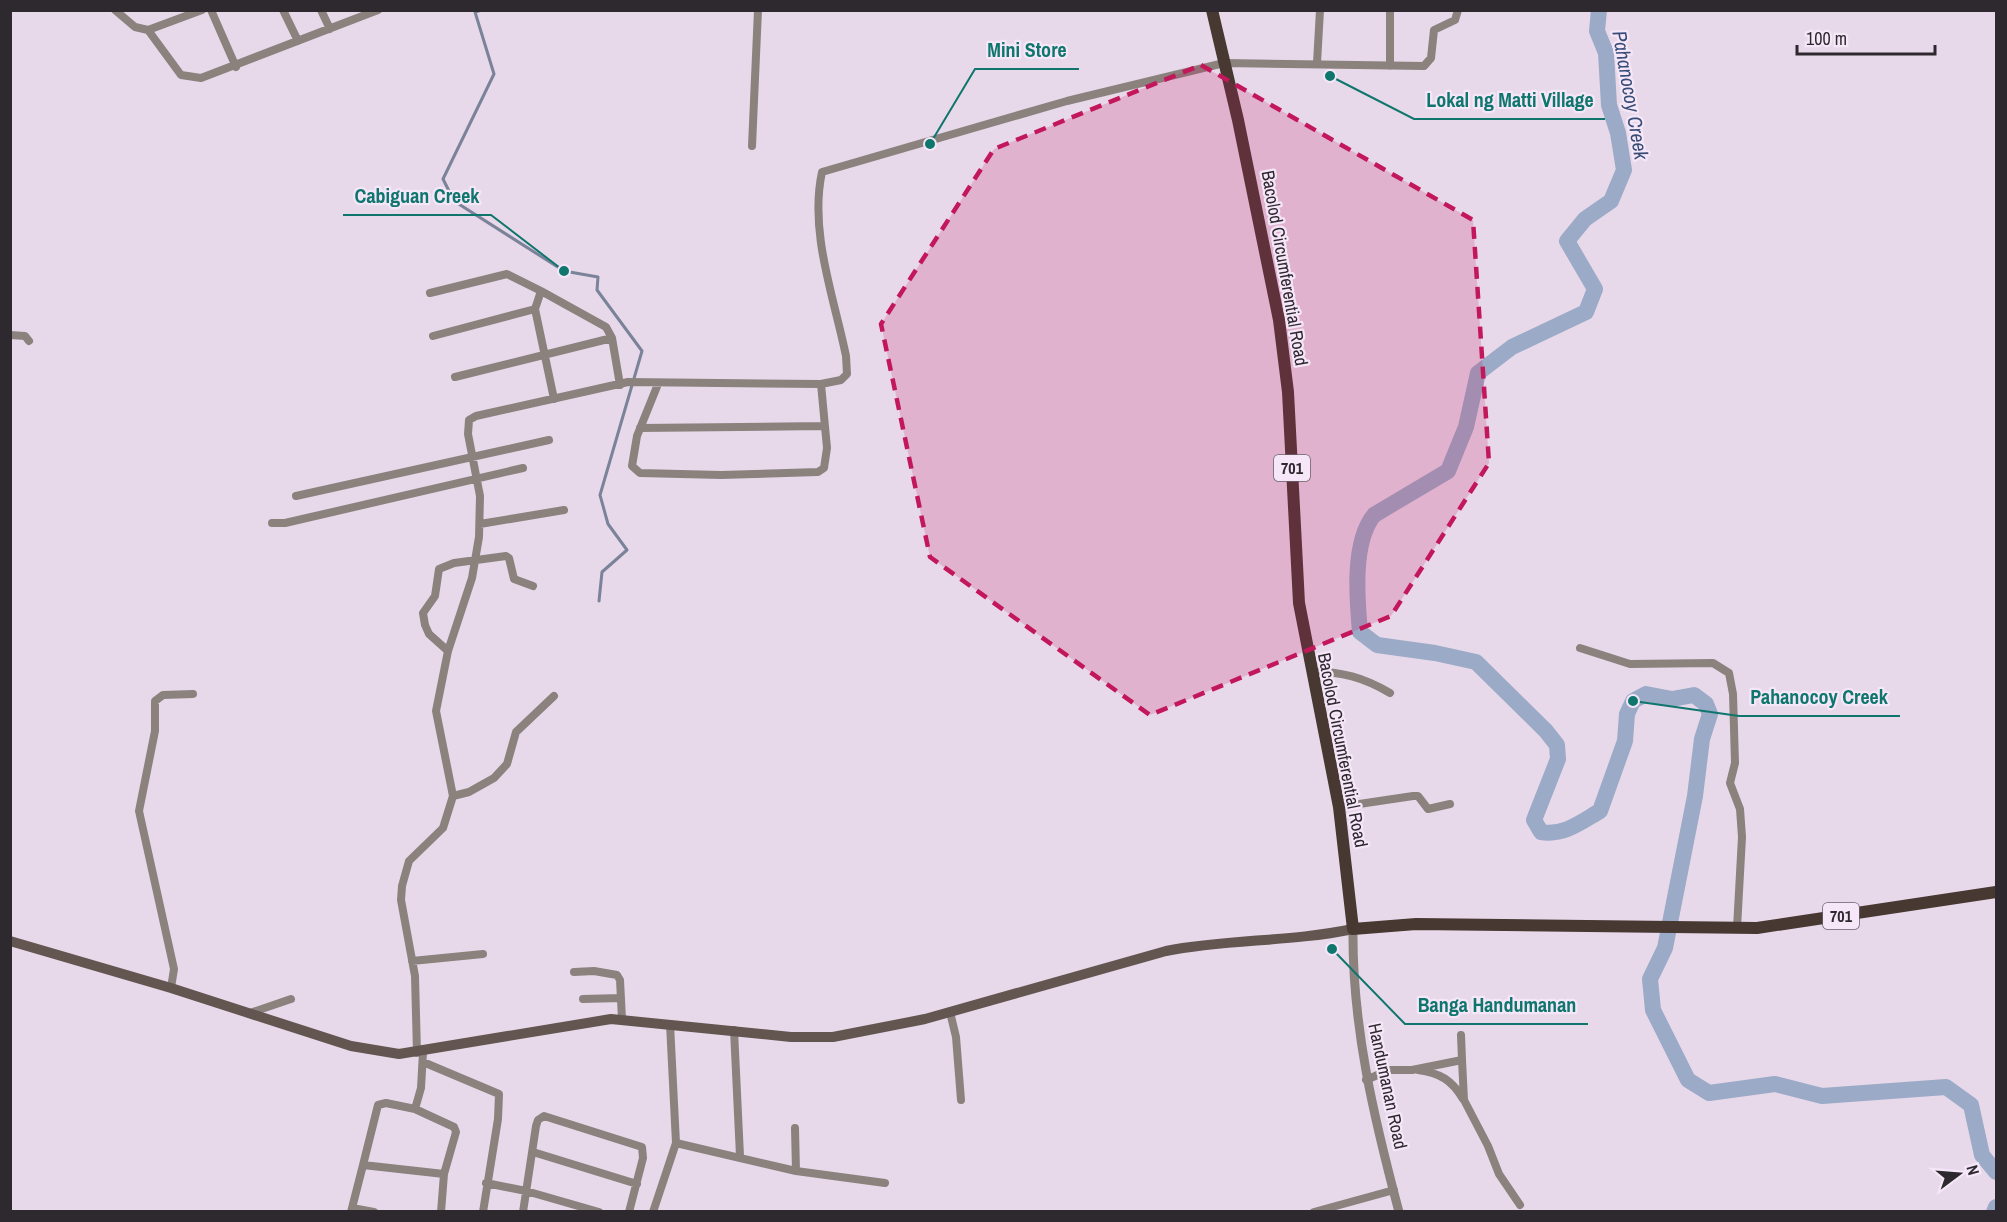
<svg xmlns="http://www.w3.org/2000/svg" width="2007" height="1222" viewBox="0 0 2007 1222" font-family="'Archivo Narrow',sans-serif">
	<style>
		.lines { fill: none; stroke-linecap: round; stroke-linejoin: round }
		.stream { stroke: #7a8399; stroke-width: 3 }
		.river { stroke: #9baac7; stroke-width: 16 }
		.minor { stroke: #8b827e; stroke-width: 8 }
		.tertiary { stroke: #8b827e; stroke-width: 9 }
		.secondary { stroke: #635651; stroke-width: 10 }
		.primary { stroke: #473832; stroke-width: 12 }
		.marked { fill: #c2185b; fill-opacity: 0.2; stroke: #c2185b; stroke-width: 4.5; stroke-dasharray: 12 8; stroke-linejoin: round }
		.labels { text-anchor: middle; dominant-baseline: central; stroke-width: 4.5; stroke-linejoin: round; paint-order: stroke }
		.shield { fill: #f5e6f8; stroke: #6a616b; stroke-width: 1.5 }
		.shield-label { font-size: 16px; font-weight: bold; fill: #2e282f }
		.street-label { font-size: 18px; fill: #2e282f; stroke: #f5e6f8 }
		.water-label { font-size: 20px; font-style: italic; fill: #384d77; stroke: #f5e6f8 }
		.leader { fill: none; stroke: #0f766e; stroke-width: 2 }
		.callout-dot { fill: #0f766e; stroke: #f5e6f8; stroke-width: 2 }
		.callout-label { font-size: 20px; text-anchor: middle; font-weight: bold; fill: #0f766e; stroke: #f5e6f8; stroke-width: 4.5; stroke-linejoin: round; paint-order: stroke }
	</style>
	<rect width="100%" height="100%" fill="#e8d9ea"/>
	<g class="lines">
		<path class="stream" d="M482,10L475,12L494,74L443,179L454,201L564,271L598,277L597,290L642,351L600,495L608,524L627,550L602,572L599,601"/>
		<path class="river" d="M1599,10L1597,31L1606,53L1609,105L1618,133L1624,170L1611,201L1585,219L1567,241L1595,289L1586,312L1512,347L1478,373L1466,427L1448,471L1374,515C1352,542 1357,599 1360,632L1377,645L1435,653L1476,662L1546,731L1557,745L1558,759L1534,820L1541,832C1564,836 1581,822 1600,811L1625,741L1627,714L1633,701L1646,694L1672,699L1694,695L1706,704L1710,714L1702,739L1695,796L1665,948L1650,979L1653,1010L1688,1080L1709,1093L1775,1084L1822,1096L1946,1087L1971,1105L1982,1155L1996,1172
			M1994,1212L1996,1207"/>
		<path class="minor" d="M115,10L135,27L148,30L202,10
			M211,10L236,67
			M283,10L298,41
			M321,10L330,29
			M1390,10V66
			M148,30L181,75L201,78L378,10
			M1317,63L1320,10
			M752,146L758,10
			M430,293L507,274L541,291
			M10,335L25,336L29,341
			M433,336L535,309
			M455,377L612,338
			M658,384L637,436L632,466L640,473L721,475L818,472L824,468L827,448L821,384
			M554,399L535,309L541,291L606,327L612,338L620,385
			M640,428L824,426
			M296,496L549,440
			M272,523H285L523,468
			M480,524L564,510
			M1580,648L1630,664L1713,663L1729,673L1733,694L1735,763L1730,783L1740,809L1742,837L1737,928
			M448,651L429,634L425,625L423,613L435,596L439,569L454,563L506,556L509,558L514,579L533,586
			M1311,671C1342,672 1363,677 1390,693
			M453,796L469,792L494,778L507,764L516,732L554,696
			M1339,807L1413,796H1418L1428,809L1450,804
			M412,961L483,954
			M574,972L594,971L617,975L620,980L622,1019
			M171,988L174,969L139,811L155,731V701L163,695L193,694
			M583,999L621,998
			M950,1012L956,1037L961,1100
			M250,1013L291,999
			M734,1030L740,1156
			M1461,1035L1462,1060
			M417,1053L415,976L401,900L402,886L409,861L443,828L453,796L436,711L448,651L472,578L479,537L480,496L468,434L469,420L476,416L628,382L821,384L841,380L847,374L846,356C834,297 809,232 822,172L1067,101L1224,63L1424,66L1431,58L1434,30L1455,20L1458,10
			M423,1062L499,1094L498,1119L483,1212
			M1418,1070C1440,1073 1452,1080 1463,1099
			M1366,1080L1389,1070H1412L1462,1060L1464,1100L1488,1146L1499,1174L1520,1205
			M386,1103L415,1109L454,1127L456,1132L444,1174L363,1165L378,1105Z
			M415,1109L421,1088L423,1052
			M795,1128L796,1171
			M676,1143L796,1171L885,1183
			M533,1152L637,1184
			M486,1183L526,1191L599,1212
			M352,1208L374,1212
			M351,1212L363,1165
			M441,1212L444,1174
			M523,1212L536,1126L538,1120L544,1116L642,1147L643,1158L629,1212
			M653,1212L676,1143L670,1024
			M1314,1212L1394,1190"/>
		<path class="tertiary" d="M1353,929C1352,1027 1374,1118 1399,1212"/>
		<path class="secondary" d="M10,941L171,988L351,1046L399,1054L611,1019L791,1037H833L925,1019L1166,951C1228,939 1291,942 1353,929"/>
		<path class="primary" d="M1212,10L1238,120L1279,320L1288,392L1299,603L1339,807L1353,929L1416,924L1757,928L1996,892"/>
	</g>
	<path class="marked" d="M1201,65L1473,220L1489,463L1391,616L1150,715L930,557L881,324L994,149Z"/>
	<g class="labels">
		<g class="shield">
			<rect x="1274" y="455" width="36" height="26" rx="4.5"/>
			<rect x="1823" y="903" width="36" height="26" rx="4.5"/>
		</g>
		<g class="shield-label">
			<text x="1292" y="468">701</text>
			<text x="1841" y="916">701</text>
		</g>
		<g class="street-label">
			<text transform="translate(1285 268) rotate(80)">Bacolod Circumferential Road</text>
			<text transform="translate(1343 750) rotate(79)">Bacolod Circumferential Road</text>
			<text transform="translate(1388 1086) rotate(78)">Handumanan Road</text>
		</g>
		<g class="water-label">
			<text transform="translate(1631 95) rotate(80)">Pahanocoy Creek</text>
		</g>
	</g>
	<path class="leader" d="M930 144L975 69H1079M1330 76L1414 119H1605M564 271L491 215H343M1633 701L1739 716H1900M1332 949L1405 1024H1588"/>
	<g class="callout-dot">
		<circle cx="930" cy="144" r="6"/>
		<circle cx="1330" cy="76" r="6"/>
		<circle cx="564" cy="271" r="6"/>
		<circle cx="1633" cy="701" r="6"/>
		<circle cx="1332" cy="949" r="6"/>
	</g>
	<g class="callout-label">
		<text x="1027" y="57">Mini Store</text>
		<text x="1510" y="107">Lokal ng Matti Village</text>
		<text x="417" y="203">Cabiguan Creek</text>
		<text x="1819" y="704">Pahanocoy Creek</text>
		<text x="1497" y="1012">Banga Handumanan</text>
	</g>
	<rect width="2007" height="1222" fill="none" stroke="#2e282f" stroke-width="24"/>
	<g transform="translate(1959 1174) rotate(74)" stroke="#f5e6f8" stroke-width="4.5" paint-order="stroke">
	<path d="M0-4.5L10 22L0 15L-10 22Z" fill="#2e282f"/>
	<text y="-9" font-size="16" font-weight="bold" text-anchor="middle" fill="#2e282f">N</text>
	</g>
	<path d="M1797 45v9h138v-9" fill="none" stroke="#2e282f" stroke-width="3"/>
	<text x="1806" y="45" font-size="18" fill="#2e282f" stroke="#f5e6f8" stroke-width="4.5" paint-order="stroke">100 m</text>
</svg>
